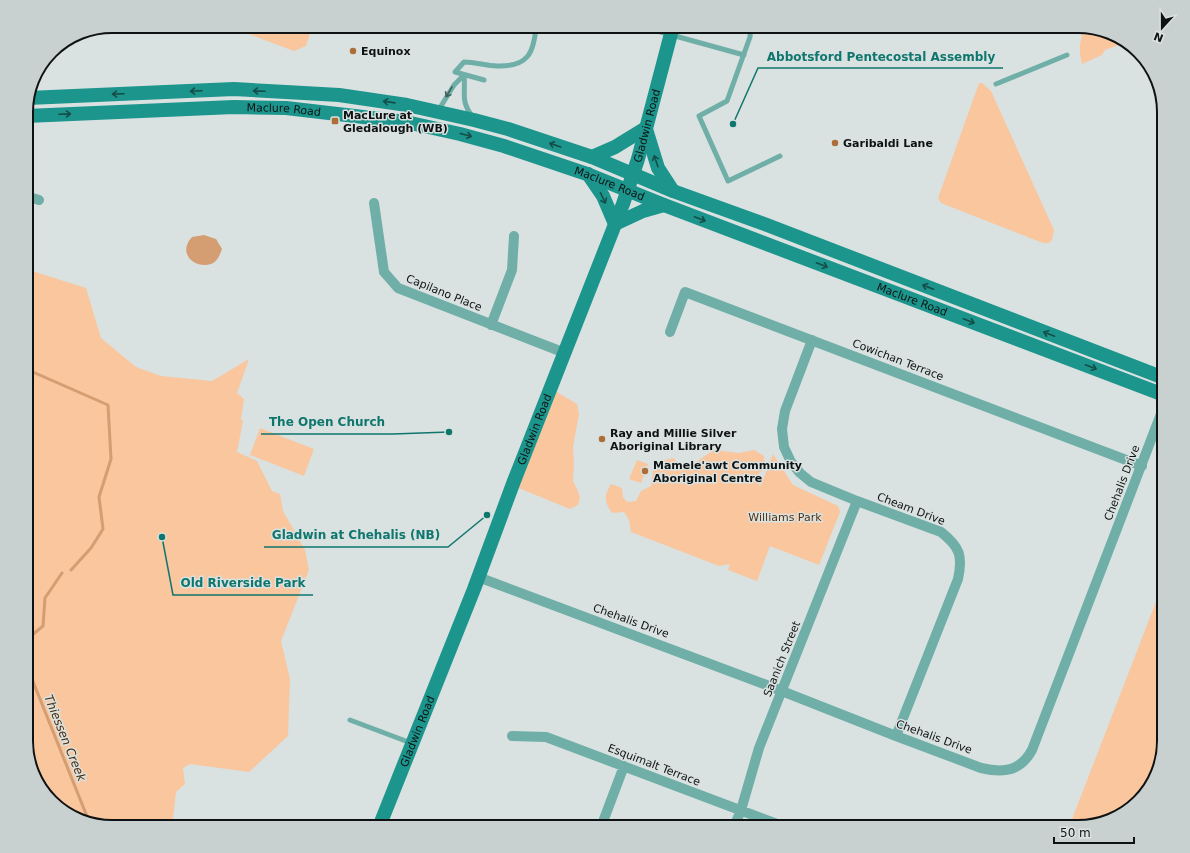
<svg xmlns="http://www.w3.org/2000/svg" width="1190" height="853" viewBox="0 0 1190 853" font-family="'DejaVu Sans',sans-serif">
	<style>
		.green { fill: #f9c69e }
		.water { fill: #d49d72 }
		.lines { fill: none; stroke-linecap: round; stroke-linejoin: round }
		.stream { stroke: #d49d72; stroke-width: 3 }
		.lane { stroke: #6fafa8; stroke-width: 5 }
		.street { stroke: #6fafa8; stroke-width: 10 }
		.secondary { stroke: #1c958c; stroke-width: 14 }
		.oneway { stroke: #154d49 }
		.oneway2 { stroke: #3f605d }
		.poi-dot { fill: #ad6d36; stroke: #d9e2e1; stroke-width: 1.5 }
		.labels { text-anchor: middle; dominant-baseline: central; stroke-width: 3; stroke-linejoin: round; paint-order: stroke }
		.poi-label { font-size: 11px; font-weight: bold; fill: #0f1212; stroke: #d9e2e1; text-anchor: start }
		.street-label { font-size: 11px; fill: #0f1212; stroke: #d9e2e1 }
		.park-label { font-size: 11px; fill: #55300f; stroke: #d9e2e1 }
		.water-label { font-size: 12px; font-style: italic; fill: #4e2a07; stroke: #d9e2e1 }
		.rim { fill: none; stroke: #0f1212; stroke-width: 2 }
		.leader { fill: none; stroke: #0f766e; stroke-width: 1.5 }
		.callout-dot { fill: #0f766e; stroke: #d9e2e1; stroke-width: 1.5 }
		.callout-label { font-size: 12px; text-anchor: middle; font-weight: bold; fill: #0f766e; stroke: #d9e2e1; stroke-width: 3; stroke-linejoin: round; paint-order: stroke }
	</style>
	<rect width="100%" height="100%" fill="#d9e2e1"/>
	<path class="green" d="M227,26H309L312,27L306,46L294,51Z
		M1084,28L1123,41L1124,43L1105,50L1102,55L1082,64C1078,48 1080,43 1084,28Z
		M979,83H982L991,91L1054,230L1052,240L1049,243H1043L941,203L938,198Z
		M26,269L86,288L101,338L136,367L161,376L212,381L249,359L237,393L244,399L241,420L243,421L237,452L257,461L272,491L280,494L283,511L305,550L309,570L281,641L290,679L288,736L249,772L190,764L183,768L185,784L176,792L172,827H111L60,809L37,784L26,747Z
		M555,391L577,404L579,414L573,447L574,463L573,481L578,491L580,498L578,505L570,509L516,487Z
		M260,428L314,449L304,476L250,455Z
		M714,450L739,453L754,450L764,456L765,468L757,475L760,487L773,454L784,471L793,485L838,506L840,512L819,565L770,546L757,581L728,570L730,564L719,566L631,532L629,520L624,512L612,513C604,502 604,495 611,484L622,488L623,497L627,502L636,501L641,491L651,486L653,468L661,461L674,458L680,467L690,468L700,459Z
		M637,460L648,464L641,483L629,479Z
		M1164,581V742L1146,793L1116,818L1078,827H1069Z"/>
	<path class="water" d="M204,235L216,239L222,249C220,255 217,262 211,264C194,269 177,253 192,237Z"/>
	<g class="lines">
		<path class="stream" d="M26,369L108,405L111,459L99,497L103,529L91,548L71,570
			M26,640L43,626L45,598L62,573
			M26,664L88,819"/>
		<path class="lane" d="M639,26L744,55
			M751,26L750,37L727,101L699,116L728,181L780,156
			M464,75C466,93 460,100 472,116
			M484,80L455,72L464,62C476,62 486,66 497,66C528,67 534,53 536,26
			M996,84L1067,55
			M438,111L454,85L464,75
			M350,720L411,743"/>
		<path class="street" d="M26,196L39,200
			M374,203L384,272L398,288L565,353
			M491,325L512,270L514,236
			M670,332L685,292L1142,466
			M812,340L785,411L782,429L784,447L791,462L800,473L811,482L857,501L941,532C960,547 963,556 958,579L896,736
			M478,577L764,684L896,736L981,768C1003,773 1020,772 1032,750L1164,406
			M512,736L546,737L785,827
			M601,827L624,766
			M734,827L741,810L759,748L857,501"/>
		<g class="secondary">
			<path d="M28,98L234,89L286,92L339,95L407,105L474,120L508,129L592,157L673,191L767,225L1164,378"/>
			<path id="s1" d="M26,116L234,107L286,108L406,122L460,134L504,146L587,174L664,205L1164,395"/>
			<path d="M646,129L658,168L673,191"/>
			<path d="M592,157L615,147L646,128"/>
			<path d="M588,174L603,196L615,224"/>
			<path d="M615,224L643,211L664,205"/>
			<path id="s2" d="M379,827L474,589L514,481L623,204L638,159L673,26"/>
		</g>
	</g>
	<defs><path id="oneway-shaft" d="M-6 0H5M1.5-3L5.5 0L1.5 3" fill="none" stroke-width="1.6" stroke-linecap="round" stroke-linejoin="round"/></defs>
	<g class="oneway">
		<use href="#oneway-shaft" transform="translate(196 91) rotate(177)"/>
		<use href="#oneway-shaft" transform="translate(259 91) rotate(-178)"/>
		<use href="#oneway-shaft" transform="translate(118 94) rotate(178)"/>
		<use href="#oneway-shaft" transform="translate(389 102) rotate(-172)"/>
		<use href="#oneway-shaft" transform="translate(65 114) rotate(-2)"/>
		<use href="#oneway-shaft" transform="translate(466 135) rotate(15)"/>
		<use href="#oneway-shaft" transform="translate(555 145) rotate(-161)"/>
		<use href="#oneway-shaft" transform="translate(656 161) rotate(-109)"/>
		<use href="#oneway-shaft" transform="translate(603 198) rotate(64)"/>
		<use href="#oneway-shaft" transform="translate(700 219) rotate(21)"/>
		<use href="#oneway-shaft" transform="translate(822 265) rotate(21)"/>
		<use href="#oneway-shaft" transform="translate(928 287) rotate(-159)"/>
		<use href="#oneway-shaft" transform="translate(969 321) rotate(21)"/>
		<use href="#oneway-shaft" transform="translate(1049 334) rotate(-159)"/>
		<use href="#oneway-shaft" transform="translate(1091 367) rotate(21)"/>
	</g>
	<use class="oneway2" href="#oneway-shaft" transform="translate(449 92) rotate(121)"/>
	<g class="poi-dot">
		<circle cx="353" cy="51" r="4"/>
		<rect x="331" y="117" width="8" height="8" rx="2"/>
		<circle cx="835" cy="143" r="4"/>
		<circle cx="602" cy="439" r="4"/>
		<circle cx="645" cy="471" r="4"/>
	</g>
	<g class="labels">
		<g class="poi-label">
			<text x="361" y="51">Equinox</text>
			<text x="343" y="115">MacLure at<tspan x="343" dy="13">Gledalough (WB)</tspan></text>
			<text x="843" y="143">Garibaldi Lane</text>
			<text x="610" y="433">Ray and Millie Silver<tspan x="610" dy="13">Aboriginal Library</tspan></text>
			<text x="653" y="465">Mamele'awt Community<tspan x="653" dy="13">Aboriginal Centre</tspan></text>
		</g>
		<g class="street-label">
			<text stroke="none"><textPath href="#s1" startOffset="258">Maclure Road</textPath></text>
			<text stroke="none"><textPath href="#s2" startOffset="751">Gladwin Road</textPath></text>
			<text stroke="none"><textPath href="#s1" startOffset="594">Maclure Road</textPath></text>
			<text transform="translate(444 293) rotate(22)">Capilano Place</text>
			<text stroke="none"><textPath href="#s1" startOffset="918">Maclure Road</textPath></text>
			<text transform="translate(898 360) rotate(21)">Cowichan Terrace</text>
			<text stroke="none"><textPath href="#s2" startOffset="427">Gladwin Road</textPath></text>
			<text transform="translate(1122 483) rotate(-69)">Chehalis Drive</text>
			<text transform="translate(911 509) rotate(21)">Cheam Drive</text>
			<text transform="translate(631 621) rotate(20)">Chehalis Drive</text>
			<text transform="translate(782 659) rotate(-68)">Saanich Street</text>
			<text stroke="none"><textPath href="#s2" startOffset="103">Gladwin Road</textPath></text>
			<text transform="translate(934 737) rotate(20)">Chehalis Drive</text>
			<text transform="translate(654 765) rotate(21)">Esquimalt Terrace</text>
		</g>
		<g class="park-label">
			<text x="785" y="517">Williams Park</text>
		</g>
		<g class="water-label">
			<text transform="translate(65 738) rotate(68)">Thiessen Creek</text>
		</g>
	</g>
	<path d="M0 0H1190V853H0ZM112 33H1078A79 79 0 0 1 1157 112V741A79 79 0 0 1 1078 820H112A79 79 0 0 1 33 741V112A79 79 0 0 1 112 33Z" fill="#c9d1d0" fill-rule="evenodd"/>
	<path class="rim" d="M112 33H1078A79 79 0 0 1 1157 112V741A79 79 0 0 1 1078 820H112A79 79 0 0 1 33 741V112A79 79 0 0 1 112 33Z"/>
	<path class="leader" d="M733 124L758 68H1003M449 432L393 434H261M487 515L448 547H264M162 537L173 595H313"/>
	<g class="callout-dot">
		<circle cx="733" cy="124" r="4"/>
		<circle cx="449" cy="432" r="4"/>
		<circle cx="487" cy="515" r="4"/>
		<circle cx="162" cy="537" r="4"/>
	</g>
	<g class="callout-label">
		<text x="881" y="61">Abbotsford Pentecostal Assembly</text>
		<text x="327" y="426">The Open Church</text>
		<text x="356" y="539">Gladwin at Chehalis (NB)</text>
		<text x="243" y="587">Old Riverside Park</text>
	</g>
	<g transform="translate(1162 28) rotate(201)" stroke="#d9e2e1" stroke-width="3" paint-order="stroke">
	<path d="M0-3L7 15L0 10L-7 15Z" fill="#0f1212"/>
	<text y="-6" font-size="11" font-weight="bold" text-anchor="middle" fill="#0f1212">N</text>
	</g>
	<path d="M1054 837v6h80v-6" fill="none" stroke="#0f1212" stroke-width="2"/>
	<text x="1060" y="837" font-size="12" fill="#0f1212" stroke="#d9e2e1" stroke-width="3" paint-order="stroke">50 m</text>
</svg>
